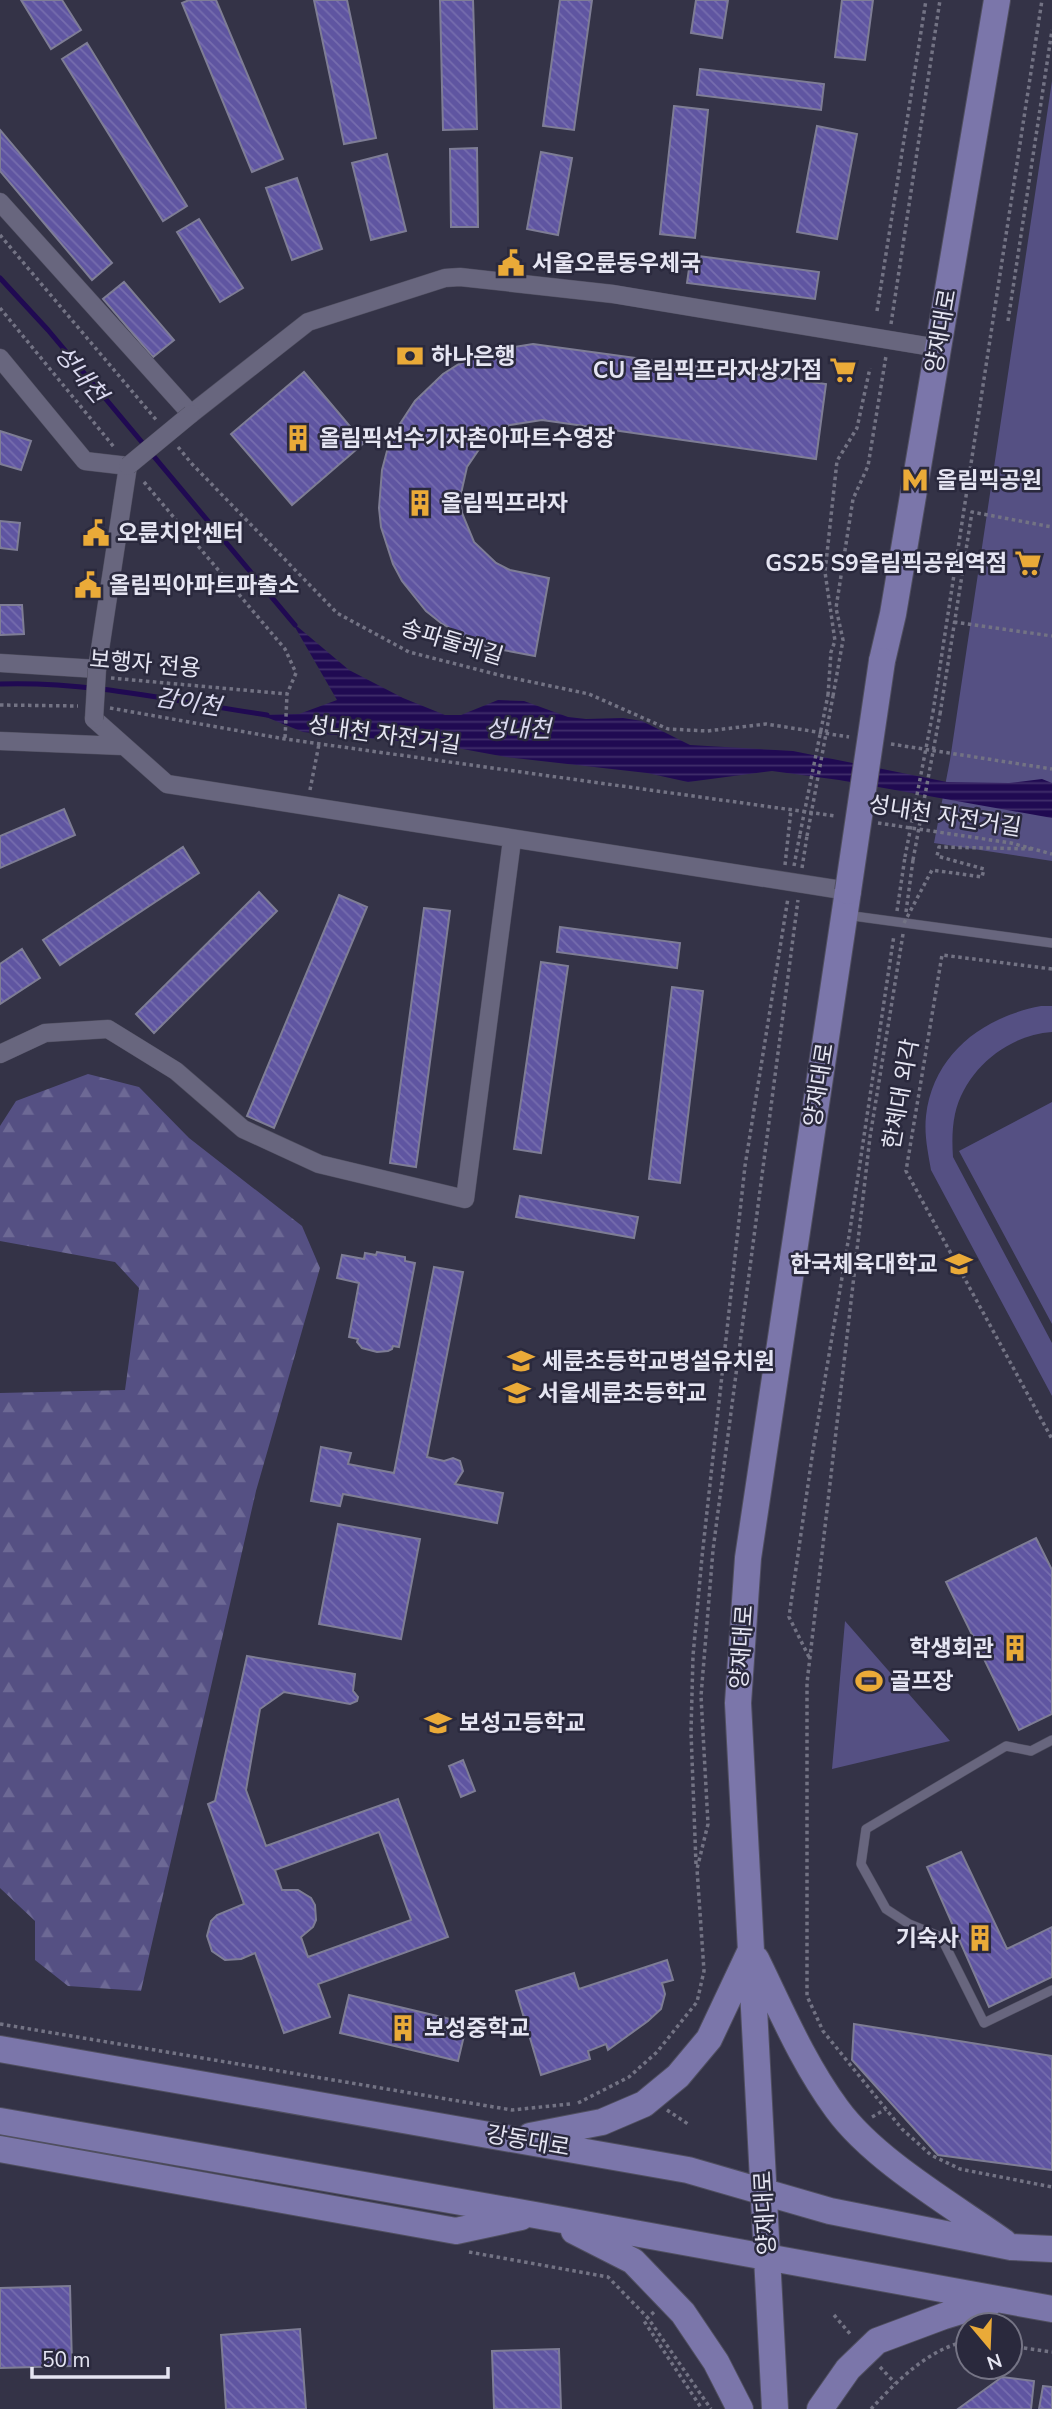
<svg xmlns="http://www.w3.org/2000/svg" width="1052" height="2409" viewBox="0 0 1052 2409" font-family="'Nunito Sans','Noto Sans KR',sans-serif">
	<style>
		.green { fill: #555083 }
		.forest { fill: url(#forest-firs) }
		.water { fill: url(#water-rules) }
		.lines { fill: none; stroke-linecap: round; stroke-linejoin: round }
		.stream { stroke: #200a52; stroke-width: 5 }
		.building { fill: url(#building-back-hatch); stroke: #7e7d95; stroke-width: 2; fill-rule: evenodd }
		.service-casing { stroke: #504f60; stroke-width: 10 }
		.minor-casing { stroke: #504f60; stroke-width: 19 }
		.primary-casing { stroke: #504f60; stroke-width: 28 }
		.path { stroke: #737384; stroke-width: 3.5; stroke-dasharray: 3.5 3.5; stroke-linecap: butt }
		.service { stroke: #68667e; stroke-width: 9 }
		.minor { stroke: #68667e; stroke-width: 18 }
		.primary { stroke: #7b76aa; stroke-width: 26 }
		.minor-bridge-casing { stroke: #504f60; stroke-width: 19; stroke-linecap: butt }
		.primary-bridge-casing { stroke: #504f60; stroke-width: 28; stroke-linecap: butt }
		.path-bridge { stroke: #737384; stroke-width: 3.5; stroke-dasharray: 3.5 3.5; stroke-linecap: butt }
		.minor-bridge { stroke: #68667e; stroke-width: 18 }
		.primary-bridge { stroke: #7b76aa; stroke-width: 26 }
		.labels { text-anchor: middle; dominant-baseline: central; stroke-width: 5; stroke-linejoin: round; paint-order: stroke }
		.poi-label { font-size: 23px; font-weight: bold; fill: #e5e5f2; stroke: #2a293d; text-anchor: start }
		.street-label { font-size: 23px; fill: #e5e5f2; stroke: #2a293d }
		.water-label { font-size: 24px; font-style: italic; fill: #d9d8ee; stroke: #2a293d }
	</style>
	<defs>
		<pattern id="forest-firs" width="22" height="20" patternUnits="userSpaceOnUse" patternTransform="scale(1.75)"><rect width="22" height="20" fill="#555083"/><path d="M5 1l3.5 6h-7zM16 11l3.5 6h-7z" fill="#6d6995"/></pattern>
		<pattern id="water-rules" width="6" height="5" patternUnits="userSpaceOnUse" patternTransform="scale(1.75)"><rect width="6" height="5" fill="#200a52"/><path d="M0 2.5h6" fill="none" stroke="#402e6b"/></pattern>
		<pattern id="building-back-hatch" width="6" height="6" patternUnits="userSpaceOnUse" patternTransform="scale(1.75)"><rect width="6" height="6" fill="#5f55a1"/><path d="M-1 5l2 2M0 0l6 6M5-1l2 2" fill="none" stroke="#766dae"/></pattern>
	</defs>
	<rect width="100%" height="100%" fill="#343347"/>
	<path class="green" d="M1052,81V861L934,843L950,760Z
		M1041,1006H1052V1032C1007,1035 965,1070 955,1114C952,1128 952,1143 953,1157L1052,1343V1396L931,1170C928,1152 924,1135 926,1116C933,1054 983,1017 1041,1006Z
		M1052,1102V1324L959,1151Z
		M845,1621L950,1741L832,1769Z"/>
	<path class="forest" d="M88,1074L139,1087L189,1138L302,1226L320,1268L256,1491L141,1991L68,1986L35,1960V1921L0,1888V1393L125,1390L139,1288L115,1262L0,1241V1126L16,1101Z"/>
	<path class="water" d="M292,622L349,670L403,698L445,715H461L498,700L524,701L568,717L586,719L623,718L642,721L690,745L793,751L947,782L1009,783L1042,779L1052,783V818L839,780L772,771L688,782L647,773L506,757L441,745L303,732L261,715L299,714L337,700Z"/>
	<g class="lines">
		<path class="stream" d="M0,278L48,330L295,625
			M0,684C91,681 178,702 267,715"/>
	</g>
	<path class="building" d="M21,0H62L81,30L51,49Z
		M189,0H216L283,159L252,172L182,3Z
		M314,0H347L376,138L344,144Z
		M440,0H473L477,129L443,130Z
		M560,0H592L574,130L543,126Z
		M696,0H728L722,38L691,33Z
		M842,0H873L865,60L835,57Z
		M87,43L187,206L163,221L62,59Z
		M700,69L824,84L821,110L697,95Z
		M674,106L708,110L695,238L660,234Z
		M817,126L857,134L837,239L797,232Z
		M0,130L112,263L92,280L0,171Z
		M477,148L478,227H451L450,149Z
		M541,152L572,158L558,235L527,229Z
		M387,154L406,231L371,240L352,163Z
		M297,178L322,249L292,260L266,188Z
		M199,219L243,288L220,302L177,232Z
		M691,255L819,272L815,299L687,283Z
		M124,282L174,340L153,357L103,299Z
		M533,344L826,384L816,459L542,420L510,425L496,432L484,442L467,467L460,498L462,513L474,542L496,563L510,570L549,578L535,656L492,648L474,642L441,623L426,611L402,581L393,564L381,527L379,508L382,470L387,451L394,433L415,401L443,374L459,364L495,350Z
		M304,372L364,443L292,505L231,434Z
		M0,431L31,441L21,470L0,464Z
		M0,521L20,523L17,550L0,548Z
		M0,605H22L24,634L0,635Z
		M64,809L75,835L0,868V836Z
		M183,847L199,873L60,965L43,940Z
		M259,892L277,911L154,1033L136,1014Z
		M339,895L367,907L274,1128L247,1116Z
		M424,908L450,911L416,1167L390,1163Z
		M560,927L680,943L677,968L557,952Z
		M22,949L40,978L0,1004V964Z
		M541,962L568,966L541,1153L514,1149Z
		M672,987L703,991L680,1183L649,1179Z
		M520,1196L638,1217L634,1238L516,1217Z
		M377,1252L405,1257V1261L415,1263L399,1347L393,1346L392,1349L388,1351L377,1352L362,1348L357,1342L358,1339L349,1337L359,1283L337,1278L342,1255L364,1259L365,1253L376,1255Z
		M434,1267L463,1272L427,1457L444,1461L453,1458L460,1461L463,1471L455,1484L503,1493L497,1523L343,1494L340,1506L311,1501L321,1447L351,1453L348,1464L394,1473Z
		M338,1524L420,1539L401,1639L319,1624Z
		M1036,1538L1052,1570V1714L1019,1730L946,1582Z
		M247,1656L355,1674L353,1691L358,1697L357,1701L350,1704L284,1692L260,1709L246,1790L266,1846L398,1799L448,1937L318,1984L330,2017L284,2033L255,1953L241,1959L225,1960L212,1951L207,1936L211,1921L217,1915L244,1904L208,1804L215,1801ZM379,1832L411,1920L308,1957L301,1937L313,1927L316,1920L315,1905L311,1898L298,1890H282L275,1870Z
		M463,1760L475,1791L461,1797L449,1766Z
		M961,1852L1007,1949L1052,1927V1977L989,2007L927,1867Z
		M667,1960L673,1980L662,1983L665,1994L661,2009L648,2021L608,2050L606,2044L588,2051L590,2059L541,2075L516,1991L574,1973L579,1989Z
		M349,1995L467,2023L458,2061L340,2033Z
		M854,2024L1052,2056V2170L938,2155L852,2060Z
		M70,2286L72,2366L0,2368V2288Z
		M300,2329L306,2409H226L221,2335Z
		M559,2349L561,2409H494L492,2351Z
		M1002,2377L1034,2381L1031,2409H958Z
		M1043,2386L1052,2387V2409H1039Z"/>
	<g class="lines">
		<defs>
			<path id="service" d="M846,915L1052,943
				M1052,1740L1031,1751L1006,1746L866,1829L861,1864L886,1909L909,1924L941,1937L984,2023L1052,1990"/>
			<path id="minor" d="M0,202L191,414L308,322L445,278L460,277L613,294L938,348
				M0,358L85,461L128,466L97,669L0,663
				M94,719L167,784L848,891
				M0,741L122,746
				M0,1054L45,1033L108,1029L176,1071L243,1129L319,1164L465,1199L512,840"/>
			<path id="primary" d="M882,661L893,614L997,0
				M756,1959C781,2010 803,2063 837,2109C874,2160 952,2205 1004,2242
				M0,2049L688,2170L830,2211L1011,2247L1052,2249
				M0,2121L535,2215L1052,2309
				M530,2136L602,2122L644,2104L678,2076L709,2039L750,1952
				M0,2149L456,2231L521,2217
				M574,2231L633,2261L683,2313L716,2362L740,2409
				M775,2409L738,1703L748,1558L848,891
				M820,2409L848,2369L877,2341L944,2316L993,2301"/>
		</defs>
		<use href="#service" class="service-casing"/>
		<use href="#minor" class="minor-casing"/>
		<use href="#primary" class="primary-casing"/>
		<path class="path" d="M0,235L158,422
			M0,308L114,447
			M877,311L926,0
			M1008,321L1052,30
			M891,324L940,0
			M178,447L192,464L337,613L409,652L503,676L589,694L668,729L707,731L766,724L849,737
			M144,482L285,649L296,673L287,694L285,739
			M954,622L1052,636
			M111,678L287,694
			M828,695L831,652L835,641L825,572L837,461L857,428L870,368
			M833,696L843,640L836,608L853,499L868,466L886,356
			M0,705L78,706
			M110,708L285,739L836,816
			M933,712L1042,0
			M940,714L972,512L1052,527
			M891,744L1052,769
			M310,790L319,744
			M878,823L1011,843L1052,854
			M785,865L791,810
			M794,866L800,834
			M802,868L807,836
			M897,911L905,857
			M906,912L913,860
			M903,934L870,1137L807,1683V1996L823,2031L902,2129L931,2155L960,2169L1052,2187
			M1052,969L942,955L906,1171L1052,1439
			M809,1657L789,1617L813,1450L850,1230L894,935
			M696,1864L691,1732L693,1656L702,1557L745,1166L788,898
			M0,2024L512,2110L570,2104
			M578,2103L629,2077L657,2052L697,2002L704,1971L697,1869L708,1824L701,1696L713,1550L798,900
			M667,2110L688,2124
			M872,2117L886,2109
			M469,2252L608,2277L648,2318L711,2409
			M654,2312L644,2321L702,2409
			M834,2315L851,2335
			M1010,2346L1052,2352
			M880,2367L895,2383
			M871,2409C897,2381 929,2348 968,2341"/>
		<use href="#service" class="service"/>
		<use href="#minor" class="minor"/>
		<use href="#primary" class="primary"/>
		<defs>
			<path id="minor-bridge" d="M128,466L191,414
				M94,719L97,669"/>
			<path id="primary-bridge" d="M848,891L882,661"/>
		</defs>
		<use href="#minor-bridge" class="minor-bridge-casing"/>
		<use href="#primary-bridge" class="primary-bridge-casing"/>
		<path class="path-bridge" d="M800,834L828,695
			M807,836L833,696
			M905,857L933,712
			M913,860L940,714
			M904,923L932,870L982,877L984,869L937,856L939,847L1034,849"/>
		<use href="#minor-bridge" class="minor-bridge"/>
		<use href="#primary-bridge" class="primary-bridge"/>
	</g>
	<defs>
		<symbol id="civic-bare" viewBox="-9 -9 18 18"><path d="M-.6-6.5H3V-4.5H.6V-3L4-1V1h2V6H-6V1h2V-1L-.6-3ZM-1.2 2.5V6h2.4V2.5Z" fill="#eaaa38" stroke="#2a293d" stroke-width="2.5" paint-order="stroke"/></symbol>
		<symbol id="bank-bare" viewBox="-9 -9 18 18"><path d="M-6-4H6V4H-6ZM0-2.3a2.3 2.3 0 1 0 0 4.6a2.3 2.3 0 1 0 0-4.6Z" fill="#eaaa38" stroke="#2a293d" stroke-width="2.5" paint-order="stroke"/></symbol>
		<symbol id="supermarket-bare" viewBox="-9 -9 18 18"><path d="M-6-5.5h2.5l.6 2H6L4.5 2H-2.5L-4.4-4H-6ZM-1.5 3.2a1.3 1.3 0 1 0 .1 0ZM3 3.2a1.3 1.3 0 1 0 .1 0Z" fill="#eaaa38" stroke="#2a293d" stroke-width="2.5" paint-order="stroke"/></symbol>
		<symbol id="building-bare" viewBox="-9 -9 18 18"><path d="M-4-6H4V6H1V3H-1V6H-4ZM-2.5-4.3h1.7v1.8h-1.7ZM.8-4.3h1.7v1.8H.8ZM-2.5-1h1.7V.8h-1.7ZM.8-1h1.7V.8H.8Z" fill="#eaaa38" stroke="#2a293d" stroke-width="2.5" paint-order="stroke"/></symbol>
		<symbol id="metro-bare" viewBox="-9 -9 18 18"><path d="M-5.5 5V-5H-3L0 0L3-5H5.5V5H3V-.5L0 4L-3-.5V5Z" fill="#eaaa38" stroke="#2a293d" stroke-width="2.5" paint-order="stroke"/></symbol>
		<symbol id="university-bare" viewBox="-9 -9 18 18"><path d="M0-5L7-2L0 1L-7-2ZM-4 1L0 2.5L4 1V4Q0 6-4 4Z" fill="#eaaa38" stroke="#2a293d" stroke-width="2.5" paint-order="stroke"/></symbol>
		<symbol id="school-bare" viewBox="-9 -9 18 18"><path d="M0-5L7-2L0 1L-7-2ZM-4 1L0 2.5L4 1V4Q0 6-4 4Z" fill="#eaaa38" stroke="#2a293d" stroke-width="2.5" paint-order="stroke"/></symbol>
		<symbol id="stadium-bare" viewBox="-9 -9 18 18"><path d="M0-5a6.5 5 0 1 0 0 10a6.5 5 0 1 0 0-10ZM-3.5-1.8h7v3.6h-7Z" fill="#eaaa38" stroke="#2a293d" stroke-width="2.5" paint-order="stroke"/></symbol>
	</defs>
	<g fill-rule="evenodd">
		<use href="#civic-bare" x="492" y="244" width="38" height="38"/>
		<use href="#bank-bare" x="391" y="337" width="38" height="38"/>
		<use href="#supermarket-bare" x="824" y="351" width="38" height="38"/>
		<use href="#building-bare" x="279" y="419" width="38" height="38"/>
		<use href="#metro-bare" x="896" y="461" width="38" height="38"/>
		<use href="#building-bare" x="401" y="484" width="38" height="38"/>
		<use href="#civic-bare" x="77" y="514" width="38" height="38"/>
		<use href="#supermarket-bare" x="1009" y="544" width="38" height="38"/>
		<use href="#civic-bare" x="69" y="566" width="38" height="38"/>
		<use href="#university-bare" x="940" y="1245" width="38" height="38"/>
		<use href="#school-bare" x="502" y="1342" width="38" height="38"/>
		<use href="#school-bare" x="498" y="1374" width="38" height="38"/>
		<use href="#building-bare" x="996" y="1629" width="38" height="38"/>
		<use href="#stadium-bare" x="850" y="1662" width="38" height="38"/>
		<use href="#school-bare" x="419" y="1704" width="38" height="38"/>
		<use href="#building-bare" x="961" y="1919" width="38" height="38"/>
		<use href="#building-bare" x="384" y="2009" width="38" height="38"/>
	</g>
	<g class="labels">
		<g class="poi-label">
			<text x="532" y="263">서울오륜동우체국</text>
			<text x="431" y="356">하나은행</text>
			<text x="822" y="370" text-anchor="end">CU 올림픽프라자상가점</text>
			<text x="319" y="438">올림픽선수기자촌아파트수영장</text>
			<text x="936" y="480">올림픽공원</text>
			<text x="441" y="503">올림픽프라자</text>
			<text x="117" y="533">오륜치안센터</text>
			<text x="1007" y="563" text-anchor="end">GS25 S9올림픽공원역점</text>
			<text x="109" y="585">올림픽아파트파출소</text>
			<text x="938" y="1264" text-anchor="end">한국체육대학교</text>
			<text x="542" y="1361">세륜초등학교병설유치원</text>
			<text x="538" y="1393">서울세륜초등학교</text>
			<text x="994" y="1648" text-anchor="end">학생회관</text>
			<text x="890" y="1681">골프장</text>
			<text x="459" y="1723">보성고등학교</text>
			<text x="959" y="1938" text-anchor="end">기숙사</text>
			<text x="424" y="2028">보성중학교</text>
		</g>
		<g class="street-label">
			<text transform="translate(941 331) rotate(-80)">양재대로</text>
			<text transform="translate(452 642) rotate(17)">송파둘레길</text>
			<text transform="translate(145 664) rotate(5)">보행자 전용</text>
			<text transform="translate(384 735) rotate(8)">성내천 자전거길</text>
			<text transform="translate(945 816) rotate(9)">성내천 자전거길</text>
			<text transform="translate(819 1085) rotate(-81)">양재대로</text>
			<text transform="translate(901 1094) rotate(-80)">한체대 외각</text>
			<text transform="translate(742 1647) rotate(-86)">양재대로</text>
			<text transform="translate(528 2141) rotate(10)">강동대로</text>
			<text transform="translate(765 2213) rotate(-93)">양재대로</text>
		</g>
		<g class="water-label">
			<text transform="translate(81 374) rotate(50)">성내천</text>
			<text transform="translate(188 702) rotate(9)">감이천</text>
			<text x="518" y="729">성내천</text>
		</g>
	</g>
	<g transform="translate(989 2346) rotate(161)"><circle r="33" fill="#2a293d" stroke="#757485" stroke-width="2"/>
	<path d="M0-5L12 26L0 18L-12 26Z" fill="#eaaa38"/>
	<text y="-10" font-size="19" font-weight="bold" text-anchor="middle" fill="#e5e5f2">N</text>
	</g>
	<path d="M32 2367v10h136v-10" fill="none" stroke="#e5e5f2" stroke-width="3.5"/>
	<text x="42" y="2367" font-size="21" fill="#e5e5f2" stroke="#2a293d" stroke-width="5" paint-order="stroke">50 m</text>
</svg>
